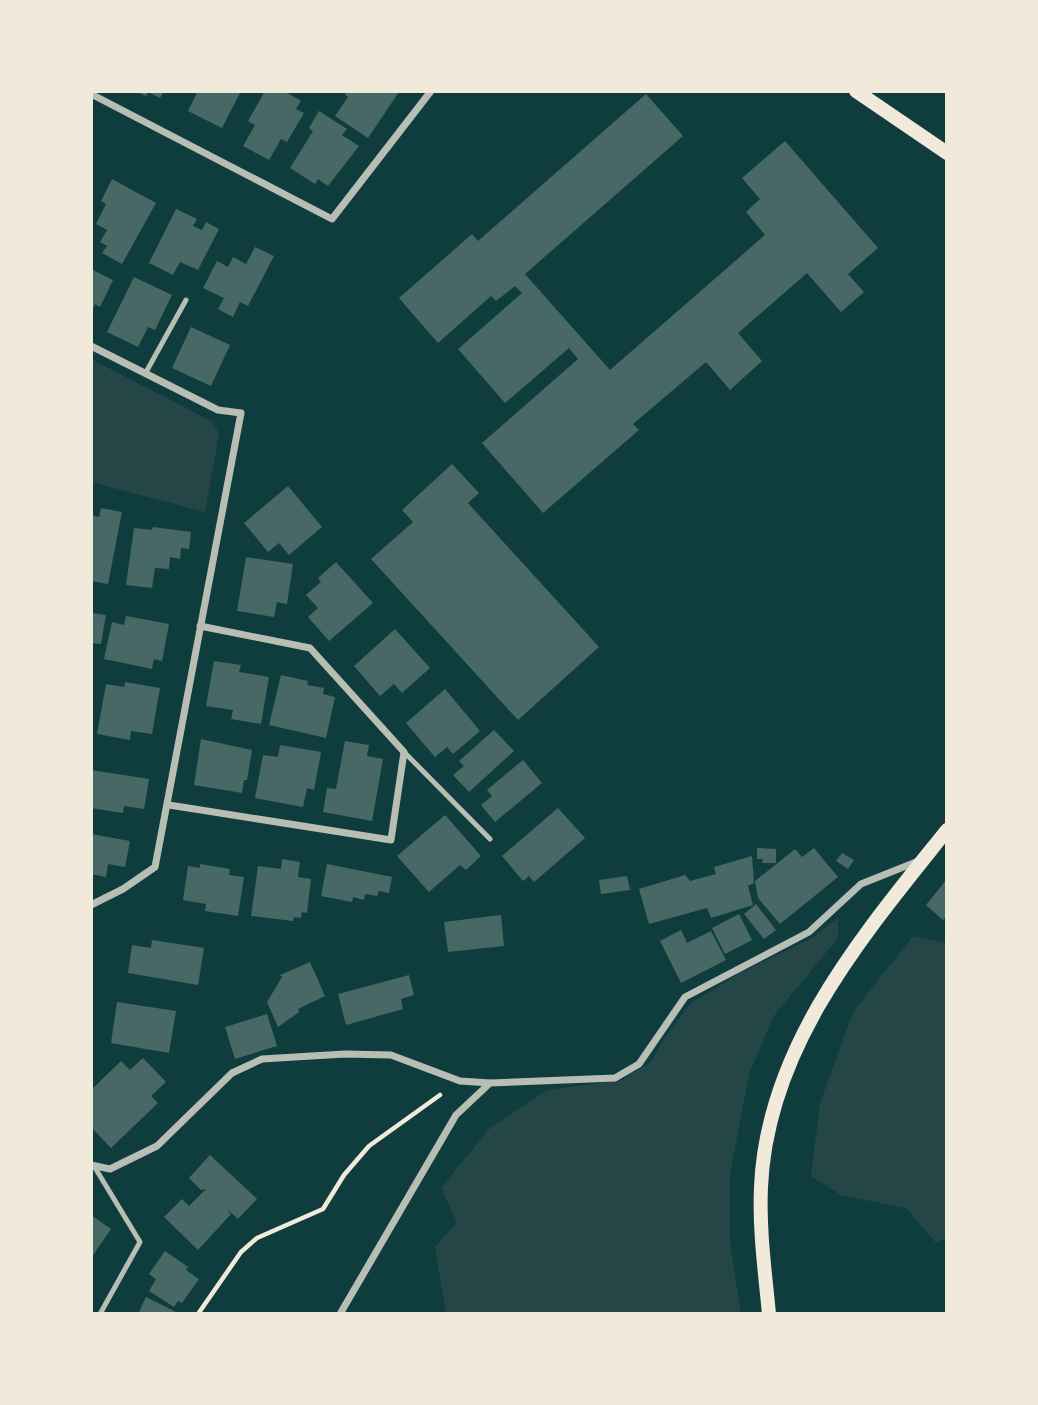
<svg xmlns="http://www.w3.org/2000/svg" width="1038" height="1405" viewBox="0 0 1038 1405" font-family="Mulish,sans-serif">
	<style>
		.green { fill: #244646 }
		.building { fill: #486865 }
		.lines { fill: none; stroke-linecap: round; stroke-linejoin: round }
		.path { stroke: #f1e9da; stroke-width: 4.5 }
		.service { stroke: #b8beb3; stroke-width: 5 }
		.minor { stroke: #b8beb3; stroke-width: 7 }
		.secondary { stroke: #f1e9da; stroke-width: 14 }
	</style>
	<rect width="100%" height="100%" fill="#0f3d3e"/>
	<path class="green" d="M93,360L213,422L219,434L205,512L91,482Z
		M838,918V938L773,1017L749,1074L730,1174V1243L741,1314H446L435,1247L457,1222L441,1188L490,1128L547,1090L622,1080L651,1062L665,1037L691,1003L742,972L812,938Z
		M913,936L947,943V1238L936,1243L906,1208L841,1195L811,1176L820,1103L853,1012Z"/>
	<path class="building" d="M135,91H164L160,98L148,92L146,96Z
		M198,91H241L222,128L188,111Z
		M265,91H284L301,101L296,109L304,113L287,142L281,139L269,160L243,146L255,125L248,121Z
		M347,91H397L399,92L368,138L335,116L348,97L345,95Z
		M646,94L683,136L525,274L610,370L765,235L746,212L760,199L742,178L785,141L878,248L848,274L864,292L841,312L807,273L738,333L762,361L730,390L706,362L633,424L639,430L543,513L482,443L578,359L569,348L505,403L458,349L522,293L515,286L496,301L491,296L438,343L399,298L472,234L478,241Z
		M319,111L347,129L342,135L359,146L328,186L318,179L315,184L290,168L313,131L309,128Z
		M112,179L156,203L122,264L102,253L107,246L100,242L107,230L96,224L106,204L101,201Z
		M176,209L197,219L193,226L202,230L206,222L219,229L198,270L180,262L173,275L149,263Z
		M255,247L274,256L248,306L240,302L233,317L218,309L224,298L203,288L217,261L228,267L233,257L246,264Z
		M91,269L113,280L100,307L95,304L91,312Z
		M134,277L172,295L155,330L148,327L138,347L107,332Z
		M191,327L230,345L211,386L172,368Z
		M452,464L479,493L468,503L599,647L518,720L371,559L413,522L402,510Z
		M288,486L322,527L289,555L279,543L268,552L244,523Z
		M101,508L122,512L108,584L91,581V515L99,517Z
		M153,527L191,532L189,549L181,548L180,559L170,557L169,569L155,568L152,588L126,585L134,528L152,530Z
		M246,557L293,564L287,604L277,602L274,617L237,611Z
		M336,562L373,603L329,641L308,617L318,608L306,595L321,582L318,578Z
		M91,613L106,615L101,644L91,643Z
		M126,616L169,624L162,661L154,659L152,669L104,659L112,622L124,625Z
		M395,629L430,668L402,693L394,684L380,696L354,666Z
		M214,661L241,665L239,672L269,677L261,724L231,719L233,710L206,706Z
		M281,675L308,681L307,685L324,688L323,694L335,697L326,738L269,725Z
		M125,682L160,688L152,734L131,731L130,740L97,734L106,684L124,687Z
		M445,689L480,731L453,754L447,747L435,757L406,723Z
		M494,730L514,751L469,792L453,775L464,766L459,761Z
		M201,739L252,750L247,780H244L242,793L194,785Z
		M345,741L369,745L367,756L383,759L372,821L323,812L327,788L336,789Z
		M280,745L321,752L314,790L307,788L303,807L255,798L263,755L278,757Z
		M523,760L542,783L495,822L481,805L492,796L487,790Z
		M91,770L149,779L144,809L124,806L123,813L91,808Z
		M558,808L585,838L534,882L529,876L523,881L502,856Z
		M445,815L481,856L466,870L460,865L429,892L397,856Z
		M91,834L130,841L125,867L108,864L106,877L91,874Z
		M757,848L776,849V863H762L763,859H757Z
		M814,848L838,877L780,924L758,898L755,881L795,849L802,857Z
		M842,853L854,860L848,869L836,861Z
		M752,856L754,883L748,886L753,905L711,918L707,908L649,924L639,889L685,875L690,881L716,874L714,867Z
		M282,859L300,862L298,877L311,879L307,913L302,912L301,918L294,917L293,921L251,916L258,866L281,869Z
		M200,864L230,869L229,875L244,877L238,916L205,911L206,904L183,900L188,866L200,868Z
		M327,864L392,877L389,893L379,891L377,896L365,894L364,900L353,897L352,902L321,896Z
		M627,876L630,890L601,894L599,880Z
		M947,879V915L943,920L926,905Z
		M756,904L776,930L764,939L744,914Z
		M739,914L752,940L725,954L712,928Z
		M501,915L504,946L448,952L444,922Z
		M681,930L687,943L711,931L726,960L681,983L660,941Z
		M152,940L204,948L198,985L128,973L132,945L151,948Z
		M310,962L325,996L298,1009L299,1012L278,1027L267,1002L282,977L280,975Z
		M409,975L414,995L401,999L403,1009L346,1025L338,994Z
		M117,1002L176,1011L169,1053L111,1043Z
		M267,1014L277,1046L235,1059L225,1027Z
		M143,1058L166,1082L151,1096L158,1103L111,1148L91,1127V1090L121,1061L130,1070Z
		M210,1155L257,1199L238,1219L226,1208L231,1214L198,1250L164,1217L182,1199L189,1206L206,1189L201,1190L189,1178Z
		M91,1215L111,1229L91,1258Z
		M165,1251L188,1267L186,1270L199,1279L182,1303L178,1301L174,1307L149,1291L156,1279L149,1274Z
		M146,1297L180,1314H138Z"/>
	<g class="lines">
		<path class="path" d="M198,1314L241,1252L257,1238L323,1209L344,1175L369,1146L440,1095"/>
		<path class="service" d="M145,374L186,300
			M404,752L490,839
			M94,1166L140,1242L100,1314"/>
		<path class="minor" d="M91,94L332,219L431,91
			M91,346L218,410L241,413L155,867L123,889L91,905
			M169,805L391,840L404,752L310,648L200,626
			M91,1165L110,1169L157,1146L232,1073L262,1059L345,1054L391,1055L460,1081L490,1083L615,1078L639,1064L685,997L809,932L861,884L916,862
			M340,1314L456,1115L490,1083"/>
		<path class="secondary" d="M856,91L947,153
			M769,1314C765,1272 759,1229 761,1187C767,1046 864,934 947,830"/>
	</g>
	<rect width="1038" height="1405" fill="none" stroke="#f1e9da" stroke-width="186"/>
</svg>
